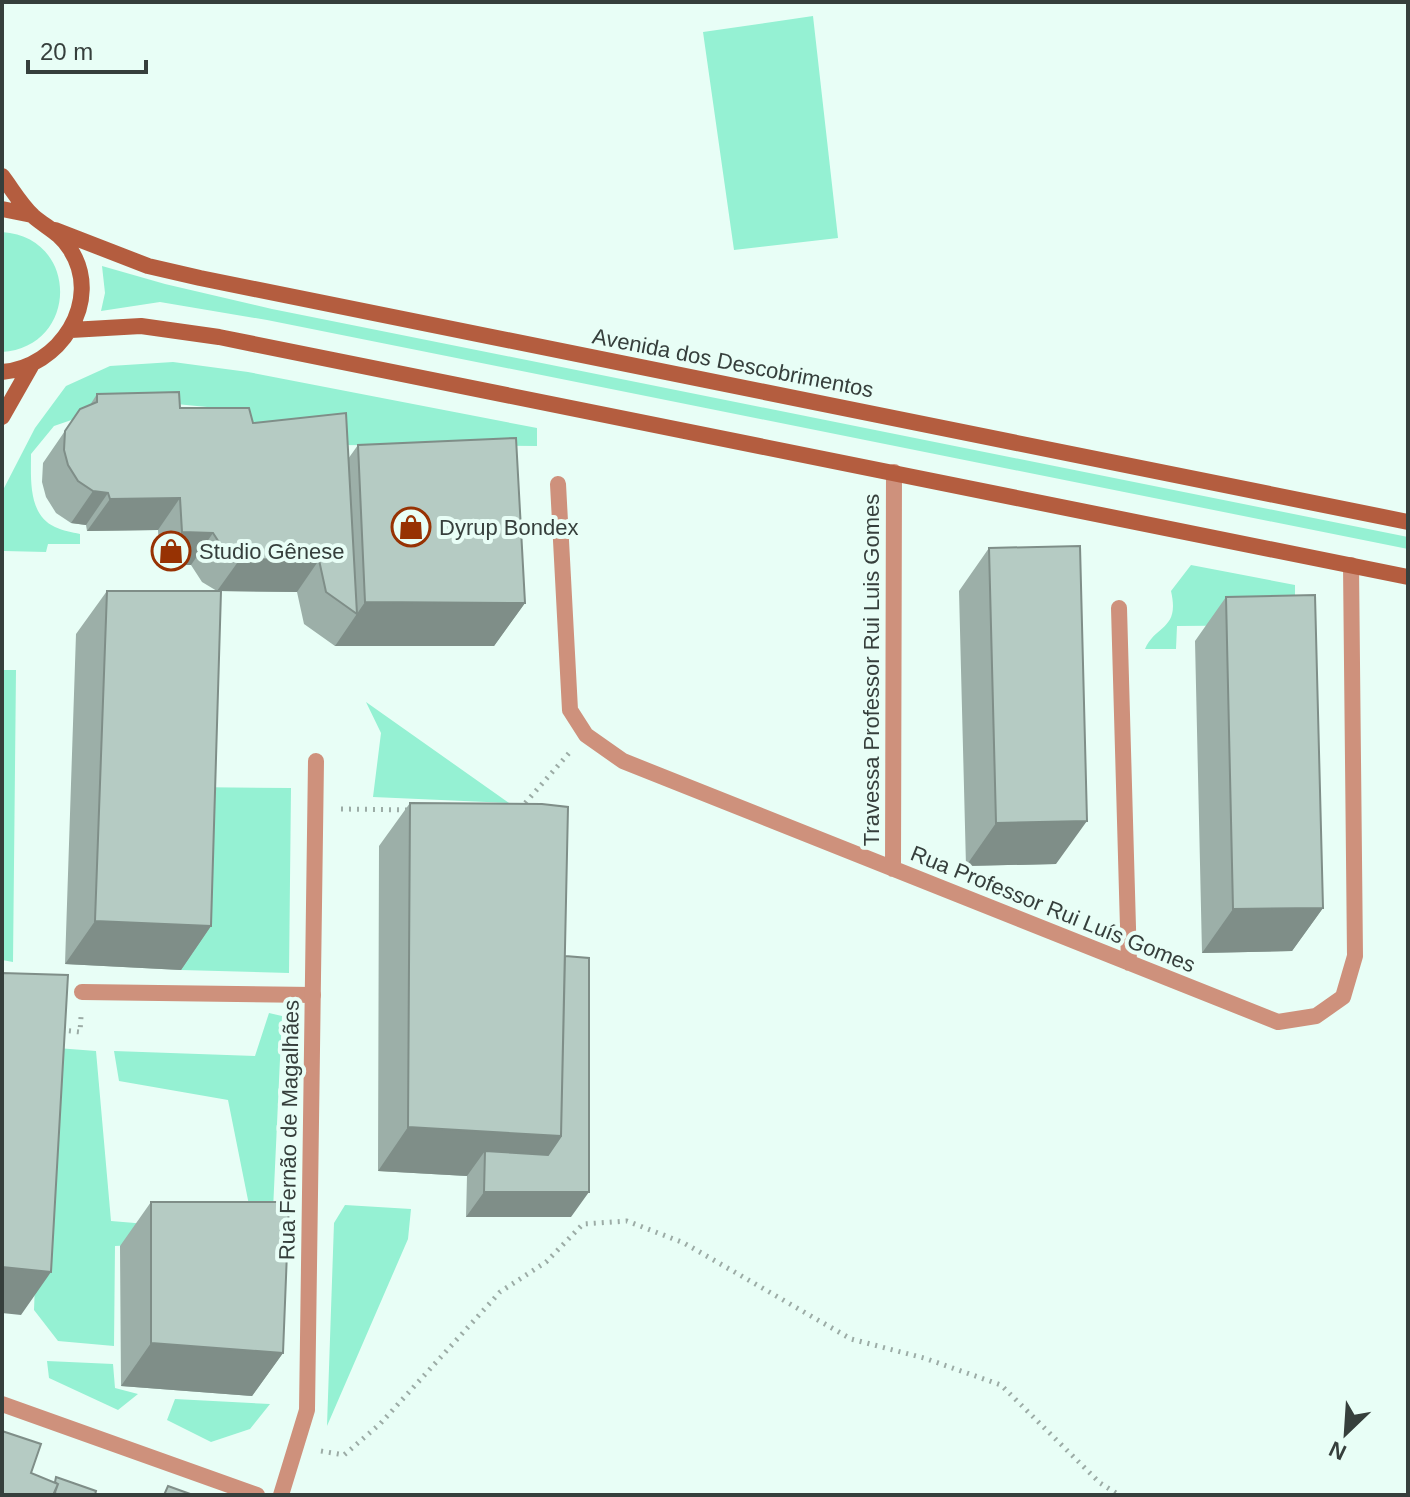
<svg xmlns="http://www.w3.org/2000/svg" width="1410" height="1497" viewBox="0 0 1410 1497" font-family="Arial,sans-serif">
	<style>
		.green { fill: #95f1d3 }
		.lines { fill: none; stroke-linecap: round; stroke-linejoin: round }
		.path { stroke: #9caca6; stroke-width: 5; stroke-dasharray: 2 6; stroke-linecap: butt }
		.service { stroke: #ce917c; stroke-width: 16 }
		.minor { stroke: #ce917c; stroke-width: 16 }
		.secondary { stroke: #b45d3f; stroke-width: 16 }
		.wall { fill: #9cafa8 }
		.shaded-wall { fill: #7f8e88 }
		.building { fill: #b5cbc3; stroke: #7f8e88; stroke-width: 2 }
		.labels { text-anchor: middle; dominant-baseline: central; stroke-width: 8; stroke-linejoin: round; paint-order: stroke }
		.street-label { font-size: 22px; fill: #363f3c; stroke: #e8fef6 }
		.poi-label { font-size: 22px; fill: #363f3c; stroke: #e8fef6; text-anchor: start }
	</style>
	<rect width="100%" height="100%" fill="#e8fef6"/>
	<path class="green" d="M813,16L838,238L734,250L703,32Z
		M2,232C80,237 79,347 2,352Z
		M102,266L165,284L272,309L1408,537V549L267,320L160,302L101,311L105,293Z
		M173,362L248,372L537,428V446L323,445L231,455L228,409L176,404L86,415L54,426L31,454C31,479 28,515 55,527C63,531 72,532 80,534V544H48L46,552L4,551L2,492L35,428L66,386L110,366Z
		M1191,565L1295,585V625L1177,626L1176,649H1145C1156,624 1180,630 1171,591Z
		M2,670H16L13,962L2,960Z
		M366,702L509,803L373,797L381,733Z
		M186,787L291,788L289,973L181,970Z
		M269,1013L282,1016L273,1210L249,1205L228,1100L119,1081L114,1051L255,1056Z
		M44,1047L96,1051L111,1221L195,1228L198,1242L115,1246L114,1346L58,1341L34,1310Z
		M345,1205L411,1209L408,1239L327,1426L334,1223Z
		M47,1361L113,1364L115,1388L138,1394L118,1410L49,1378Z
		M175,1399L270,1404L250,1429L211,1442L167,1420Z"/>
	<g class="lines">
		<path class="path" d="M341,809L411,810
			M520,809L569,753
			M61,1030L80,1032L81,1017
			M321,1451L344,1455L380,1424L500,1292L546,1262L583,1224L627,1221L684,1243L851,1339L924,1358L1001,1385L1100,1483L1119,1495"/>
		<path class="service" d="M82,992L313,995"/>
		<path class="minor" d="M558,484L570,710L586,735L623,761L1278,1022L1316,1016L1343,997L1355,956L1351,565
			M1119,608L1129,963
			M893,869L894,472
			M2,1404L257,1495
			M281,1495L307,1410L316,761"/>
		<path class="secondary" d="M2,176C12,189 21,205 33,216C47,228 59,232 70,249C104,301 59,368 2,372
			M2,209L32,215
			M55,230L148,266L200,278L1408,522
			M71,330L141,326L219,337L1408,577
			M2,417L31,366"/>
	</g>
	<path class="wall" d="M97,394L180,408L253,423L348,459L358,445L525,603L494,646H335L304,624L297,592L221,591L211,926L181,970L65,964L76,634L107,591H217L202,582L191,565L160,564L158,530L87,531L86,525L71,523L56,513L46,497L42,482L43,463L80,409L90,405Z
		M989,548L1056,864L966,866L959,591Z
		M1226,597L1323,908L1292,951L1202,953L1195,641Z
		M410,803L565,956L571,1217H466L467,1176L378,1171L379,846Z
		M151,1202L283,1353L252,1396L121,1386L120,1246Z"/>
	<path class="shaded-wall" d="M93,491L108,493L86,525L71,523Z
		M180,498L158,530L87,531L110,499Z
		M182,532L213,533L191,565L160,564Z
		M240,559L319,560L297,592L217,591Z
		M365,602L525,603L494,646H335Z
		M1087,821L1056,864L966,866L996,823Z
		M1323,908L1292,951L1202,953L1233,909Z
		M95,921L211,926L181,970L65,964Z
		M408,1127L561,1136L530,1180L485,1151L467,1176L378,1171Z
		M484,1192H589L571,1217H466Z
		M2,1267L51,1272L21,1315L2,1313Z
		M151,1343L283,1353L252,1396L121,1386Z"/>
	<path class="building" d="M179,392L180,408H249L253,423L346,413L357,614L326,592L319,560L240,559L224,550L213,533L182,532L180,498L110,499L108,493L93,491L78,481L68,465L64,450L65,431L80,409L97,402V394Z
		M516,438L525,603L365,602L358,445Z
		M1080,546L1087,821L996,823L989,548Z
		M107,591H221L211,926L95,921Z
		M1315,595L1323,908L1233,909L1226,597Z
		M410,803L542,804L568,807L561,1136L408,1127Z
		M565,956L589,958V1192H484L485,1151L548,1155L561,1136Z
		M2,973L68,975L51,1272L2,1267Z
		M151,1202H289L283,1353L151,1343Z
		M2,1431L41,1444L31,1473L58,1484L54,1495H2Z
		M56,1477L96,1491L95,1495H60L54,1493L58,1484L55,1482Z
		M168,1486L193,1495H164Z"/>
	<defs>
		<symbol id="shop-ring" viewBox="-11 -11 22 22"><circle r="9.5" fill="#e8fef6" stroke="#973203" stroke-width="1.5"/><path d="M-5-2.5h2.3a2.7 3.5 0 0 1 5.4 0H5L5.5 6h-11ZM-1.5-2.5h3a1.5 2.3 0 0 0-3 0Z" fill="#973203"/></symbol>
	</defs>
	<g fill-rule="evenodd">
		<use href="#shop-ring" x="389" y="505" width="44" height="44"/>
		<use href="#shop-ring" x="149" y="529" width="44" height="44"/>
	</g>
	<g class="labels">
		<g class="street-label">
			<text transform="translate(733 363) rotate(11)">Avenida dos Descobrimentos</text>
			<text transform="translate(871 670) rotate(-90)">Travessa Professor Rui Luis Gomes</text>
			<text transform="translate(1053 909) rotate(22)">Rua Professor Rui Luís Gomes</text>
			<text transform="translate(289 1130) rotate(-89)">Rua Fernão de Magalhães</text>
		</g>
		<g class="poi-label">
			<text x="439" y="527">Dyrup Bondex</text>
			<text x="199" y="551">Studio Gênese</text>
		</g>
	</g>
	<rect width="1410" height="1497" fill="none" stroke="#363f3c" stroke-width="8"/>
	<g transform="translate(1346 1433) rotate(205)" stroke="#e8fef6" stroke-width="6" paint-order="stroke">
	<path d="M0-6L14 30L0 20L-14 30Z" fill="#363f3c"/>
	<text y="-12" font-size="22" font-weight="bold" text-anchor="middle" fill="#363f3c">N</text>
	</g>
	<path d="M28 60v12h118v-12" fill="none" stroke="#363f3c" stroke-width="4"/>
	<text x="40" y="60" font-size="24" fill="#363f3c" stroke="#e8fef6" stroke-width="6" paint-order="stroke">20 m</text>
</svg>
